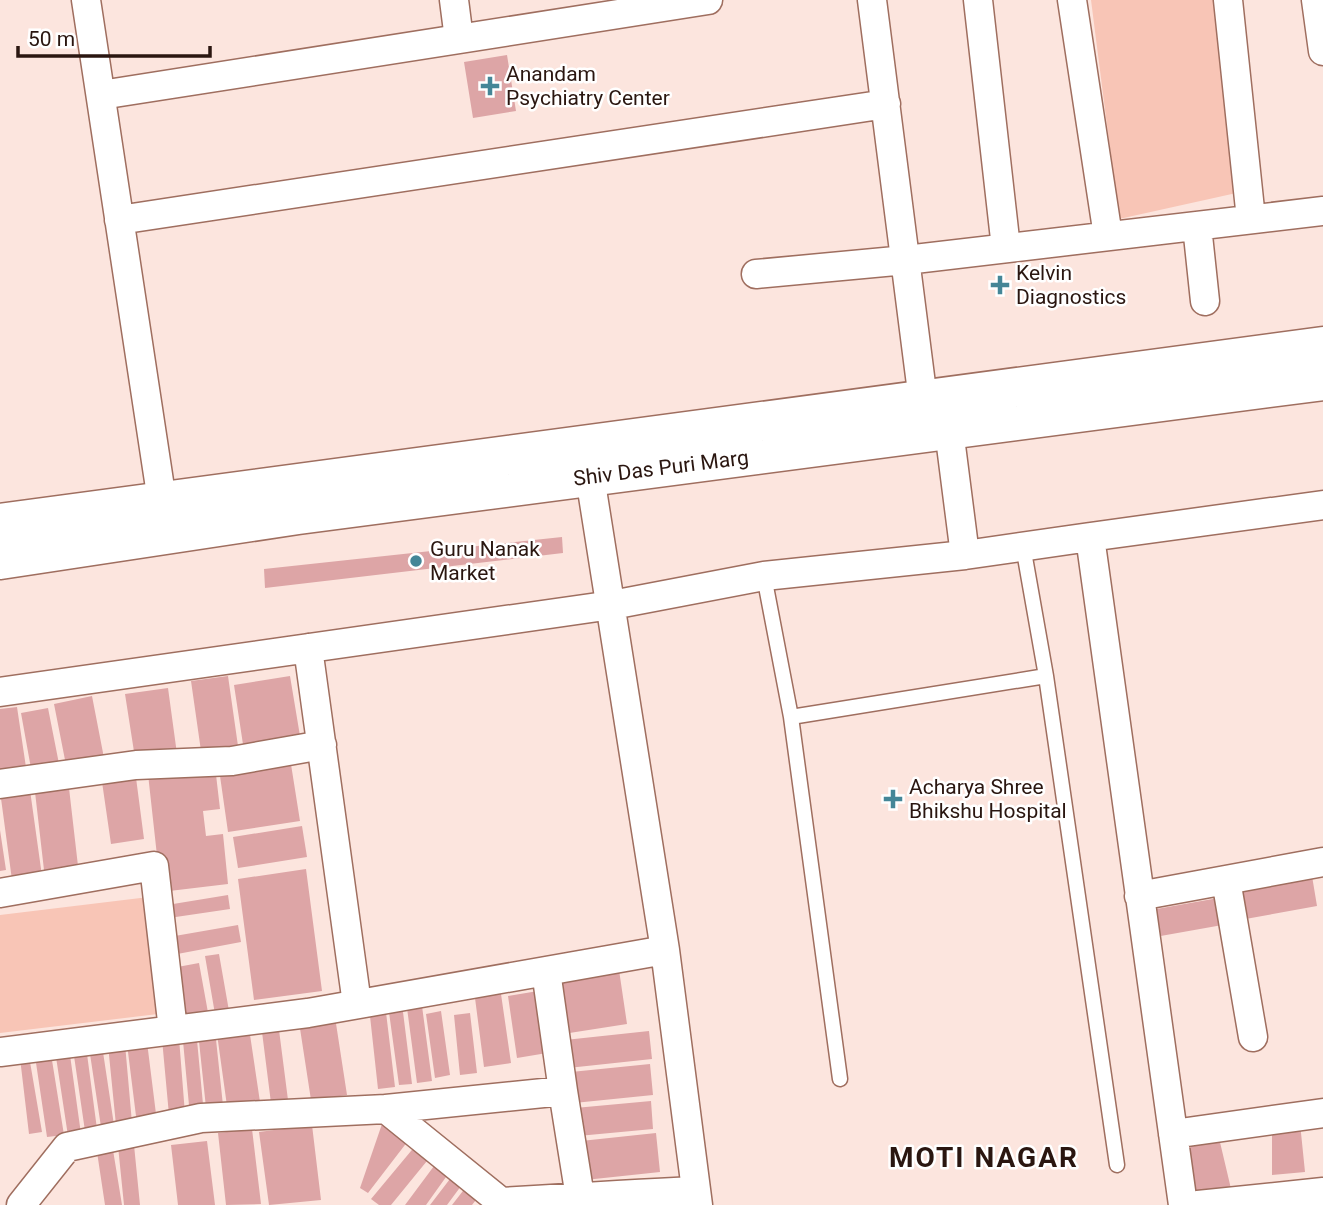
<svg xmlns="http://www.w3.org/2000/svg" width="1323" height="1205" viewBox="0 0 1323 1205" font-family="Roboto,sans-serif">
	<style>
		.green { fill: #f8c5b6 }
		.building { fill: #dda5a6 }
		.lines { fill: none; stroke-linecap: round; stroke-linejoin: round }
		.service-casing { stroke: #9f6e5f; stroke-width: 17 }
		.minor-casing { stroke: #9f6e5f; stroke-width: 31 }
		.secondary-casing { stroke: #9f6e5f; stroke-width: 41 }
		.service { stroke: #fff; stroke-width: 14 }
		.minor { stroke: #fff; stroke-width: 28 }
		.secondary { stroke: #fff; stroke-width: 38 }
		.poi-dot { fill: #448697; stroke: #fff; stroke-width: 2.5 }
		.labels { text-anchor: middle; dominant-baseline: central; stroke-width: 5; stroke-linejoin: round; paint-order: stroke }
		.poi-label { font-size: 21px; fill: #2a1610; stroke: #fff; text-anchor: start }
		.street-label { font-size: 21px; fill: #2a1610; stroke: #fff }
		.district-label { font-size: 28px; font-weight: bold; letter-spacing: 2px; fill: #2a1610; stroke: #fff }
	</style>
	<rect width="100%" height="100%" fill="#fce5de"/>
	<path class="green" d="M1091,0H1241L1259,188L1119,219Z
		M157,896L183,1011L0,1033V915Z"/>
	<path class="building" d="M507,55L516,111L473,118L464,62Z
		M562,537L563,553L265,588L264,569Z
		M228,676L239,753L202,758L191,681Z
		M290,676L301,742L244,751L234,685Z
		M168,688L177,754L135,758L125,694Z
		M92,696L104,758L66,765L54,704Z
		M17,707L27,774L0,778V709Z
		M48,708L60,769L32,774L21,713Z
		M290,758L300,821L228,832L219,769Z
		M215,766L220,809L203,811L206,836L223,834L228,884L161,892L148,774Z
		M135,770L144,839L111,844L101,775Z
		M29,783L42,876L12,880L0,791Z
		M69,788L78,866L44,870L35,792Z
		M302,826L307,857L238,868L233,837Z
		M0,830L6,870L0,871Z
		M306,869L322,991L254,1000L238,879Z
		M1312,876L1317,906L1240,920L1234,890Z
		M228,895L230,909L169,918L167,905Z
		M1224,897L1228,924L1155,937L1151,910Z
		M238,925L241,942L172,955L169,937Z
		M219,954L229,1011L215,1014L205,956Z
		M199,963L209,1018L183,1023L172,968Z
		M619,970L627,1024L563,1034L555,980Z
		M544,990L553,1052L517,1058L508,996Z
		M501,994L511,1063L484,1067L475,998Z
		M385,1004L395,1087L378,1089L369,1007Z
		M402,1004L412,1084L399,1085L388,1005Z
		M422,1006L432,1081L417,1083L407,1008Z
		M441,1011L450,1075L435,1078L426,1014Z
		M470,1013L477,1073L460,1075L454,1015Z
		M335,1017L347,1095L311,1100L299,1022Z
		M249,1028L260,1102L227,1106L217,1034Z
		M215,1030L224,1115L207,1117L198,1032Z
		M279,1030L288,1100L271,1103L262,1032Z
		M649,1031L652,1059L568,1068L565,1040Z
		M179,1038L185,1114L169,1115L162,1039Z
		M197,1040L204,1115L190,1116L183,1041Z
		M147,1042L157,1122L137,1124L127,1044Z
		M125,1044L132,1123L116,1125L108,1045Z
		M103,1052L114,1125L101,1127L90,1054Z
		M51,1054L64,1135L47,1137L35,1056Z
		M87,1054L97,1129L85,1131L74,1056Z
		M70,1055L81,1134L68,1136L56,1057Z
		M29,1056L42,1132L29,1134L20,1058Z
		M650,1064L653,1095L574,1103L571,1072Z
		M651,1101L653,1129L578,1136L575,1108Z
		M1300,1123L1305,1172L1272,1175V1128Z
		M382,1124L411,1137L368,1193L360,1188Z
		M312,1125L321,1200L269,1205L259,1132Z
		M252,1129L261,1204L226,1205L218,1133Z
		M656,1133L660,1172L585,1180L581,1141Z
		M1219,1138L1232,1193L1195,1198L1188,1143Z
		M207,1141L215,1205H178L171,1145Z
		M134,1145L140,1205H124L118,1146Z
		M416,1145L431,1156L391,1205H379L371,1199Z
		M113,1150L122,1205H105L97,1152Z
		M437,1162L451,1170L426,1205H405Z
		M453,1175L464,1182L447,1205H430Z
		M466,1187L479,1196L472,1205H452Z"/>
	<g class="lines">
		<defs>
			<path id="service" d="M1023,546L1046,676L1117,1165
				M764,576L791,717L840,1079
				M791,717L1046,676"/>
			<path id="minor" d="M86,0L162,501
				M454,0L459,39
				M872,0L923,400
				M978,0L1006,248
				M1072,0L1108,236
				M1228,0L1251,219
				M1316,0L1323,51
				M101,95L708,0
				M119,220L886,104
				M1197,226L1205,301
				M756,274L906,260L1323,211
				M949,430L965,555
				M590,477L665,950L698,1205
				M308,648L357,1004
				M0,692L612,605L764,576L965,555L1090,537
				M0,784L136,765L232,761L322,745
				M1226,880L1253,1037
				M0,893L154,866L173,1030
				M1139,896L1323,862
				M546,971L563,1091
				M0,1052L308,1013L665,950
				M1173,1134L1323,1113
				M580,1197L563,1091L386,1109L501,1202C566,1198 631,1194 696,1191
				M21,1205L67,1147L201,1118L386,1109
				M1183,1205L1090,537L1323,505
				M1198,1205L1323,1192"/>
			<path id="secondary" d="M0,523L1323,346
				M0,560L298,515L1323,381"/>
		</defs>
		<use href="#service" class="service-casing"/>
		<use href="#minor" class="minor-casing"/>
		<use href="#secondary" class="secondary-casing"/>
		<use href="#service" class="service"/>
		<use href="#minor" class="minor"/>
		<use href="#secondary" class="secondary"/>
	</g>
	<g class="poi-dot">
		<path d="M486.5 75.5h7v7h7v7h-7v7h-7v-7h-7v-7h7z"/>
		<path d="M996.5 274.5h7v7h7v7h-7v7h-7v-7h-7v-7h7z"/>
		<circle cx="416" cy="561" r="7"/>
		<path d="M889.5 788.5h7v7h7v7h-7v7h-7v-7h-7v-7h7z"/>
	</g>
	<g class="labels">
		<g class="poi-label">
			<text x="506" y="74">Anandam<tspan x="506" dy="24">Psychiatry Center</tspan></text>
			<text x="1016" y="273">Kelvin<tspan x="1016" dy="24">Diagnostics</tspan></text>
			<text x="430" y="549">Guru Nanak<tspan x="430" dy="24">Market</tspan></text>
			<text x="909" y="787">Acharya Shree<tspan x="909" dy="24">Bhikshu Hospital</tspan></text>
		</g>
		<g class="street-label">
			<text transform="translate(661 468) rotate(-7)">Shiv Das Puri Marg</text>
		</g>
		<g class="district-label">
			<text x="984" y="1157">MOTI NAGAR</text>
		</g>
	</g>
	<path d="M18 46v10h192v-10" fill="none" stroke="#2a1610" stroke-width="3.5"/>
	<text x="28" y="46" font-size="21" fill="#2a1610" stroke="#ffffff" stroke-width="5" paint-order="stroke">50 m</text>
</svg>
